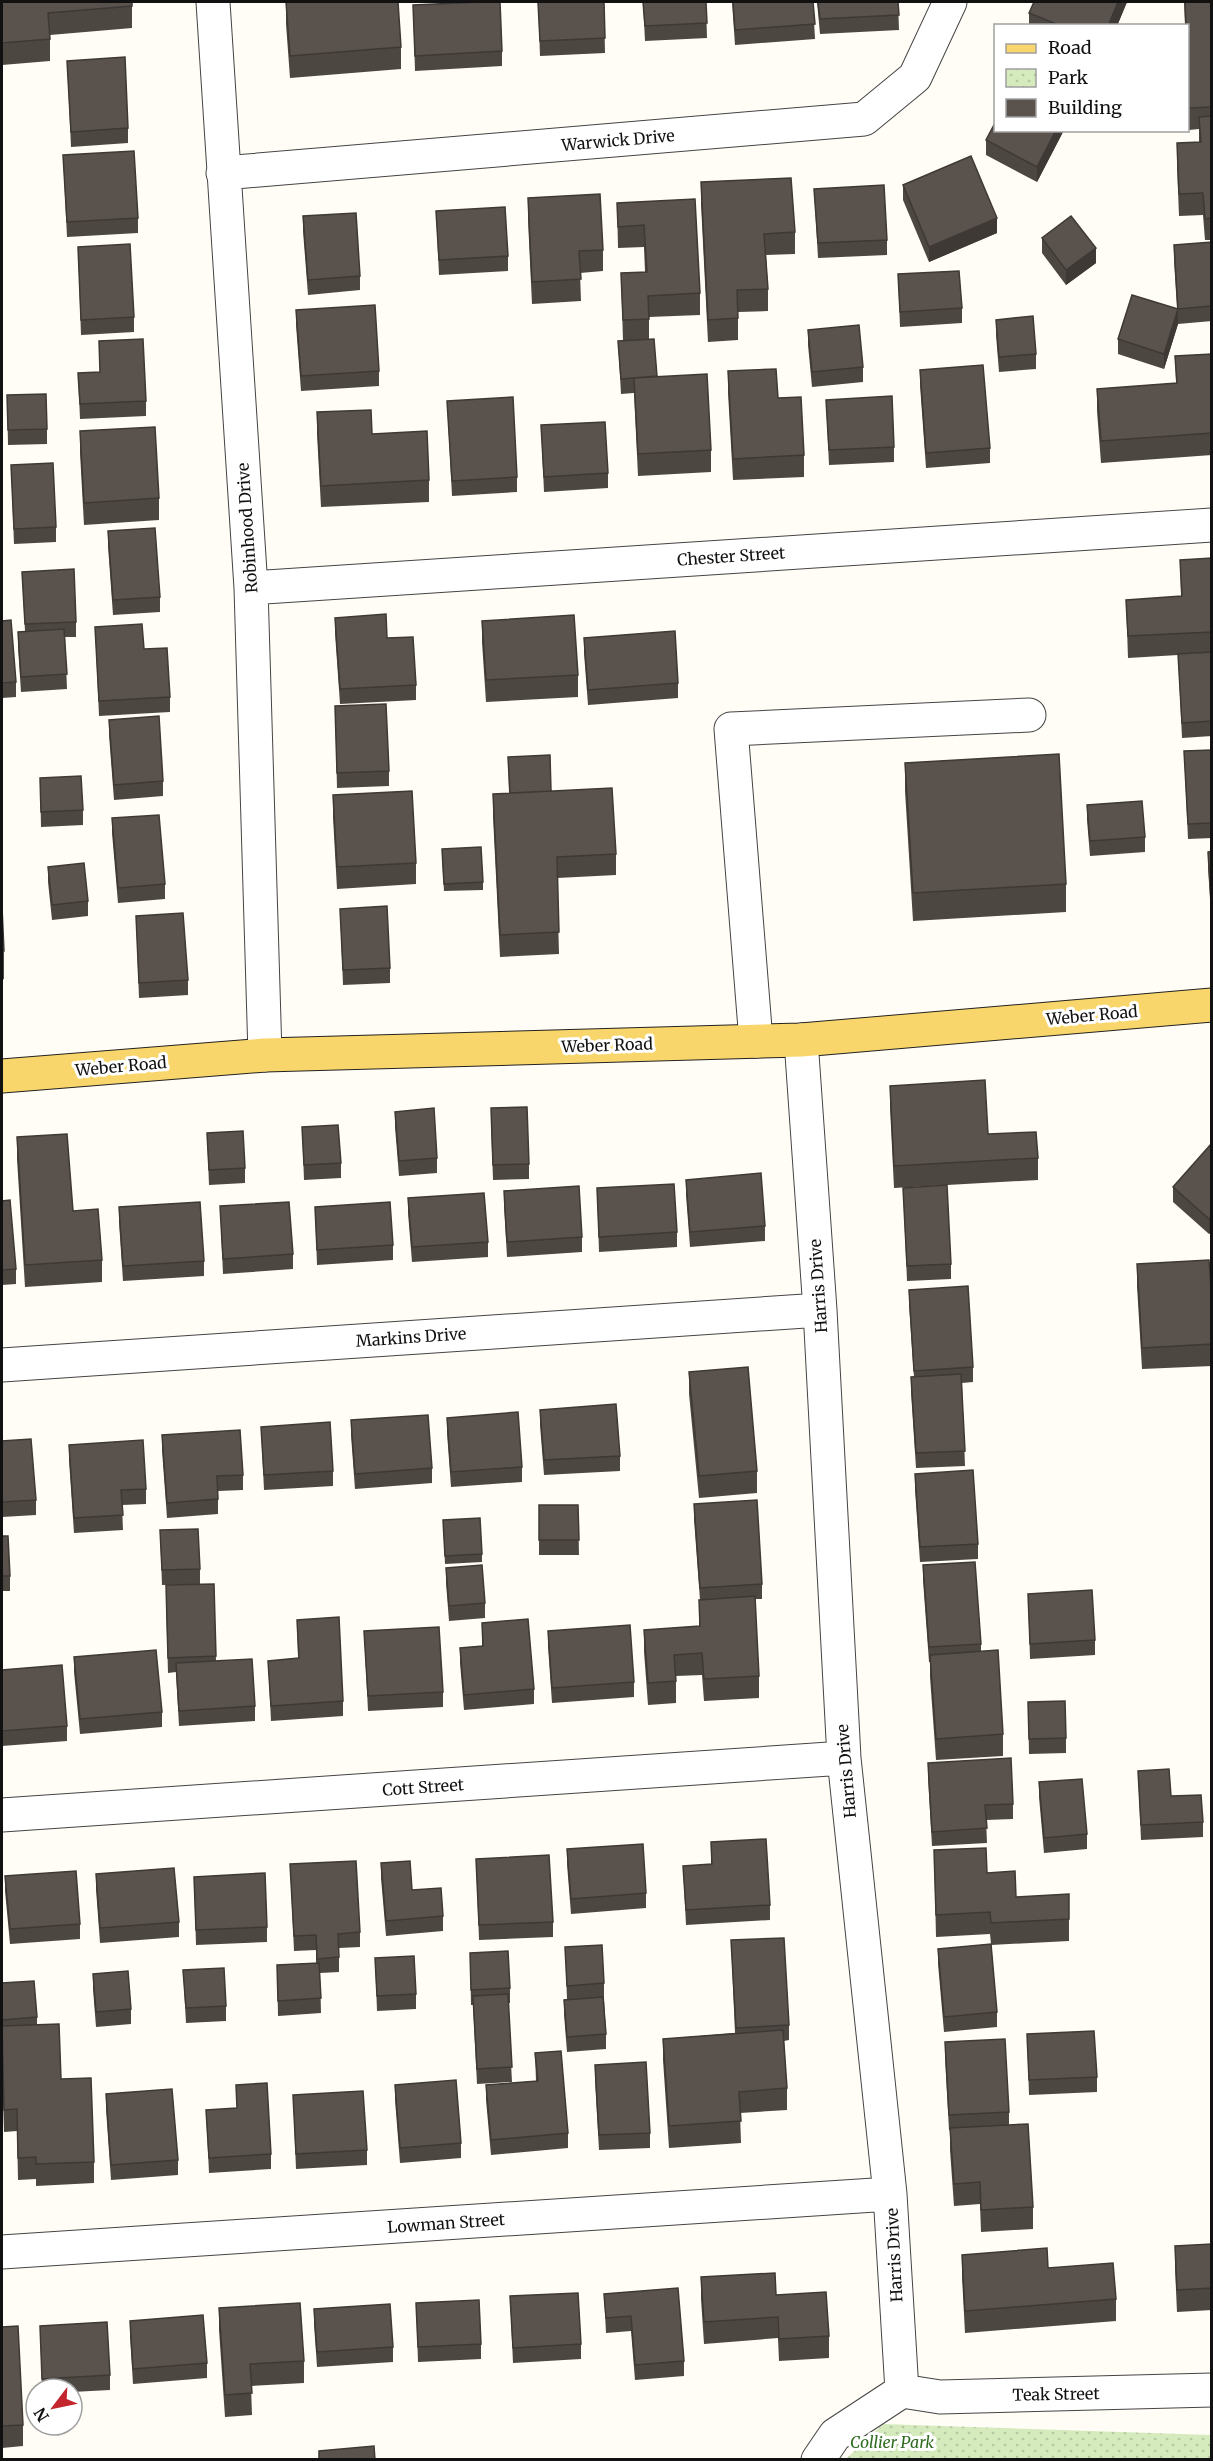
<svg xmlns="http://www.w3.org/2000/svg" width="1213" height="2461" viewBox="0 0 1213 2461" font-family="Merriweather,serif">
	<style>
		.park { fill: url(#park-dots) }
		.lines { fill: none; stroke-linecap: round; stroke-linejoin: round }
		.minor-casing { stroke: #444; stroke-width: 35 }
		.major-casing { stroke: #222; stroke-width: 35 }
		.minor { stroke: #fff; stroke-width: 33 }
		.major { stroke: #f9d66b; stroke-width: 33 }
		.wall { fill: #4d4742 }
		.shaded-wall { fill: #3f3936 }
		.building { fill: #5a524d; stroke: #3f3936; stroke-width: 1.5 }
		.labels { text-anchor: middle; dominant-baseline: central; stroke-width: 6; stroke-linejoin: round; paint-order: stroke }
		.street-label { font-size: 16px; fill: #111; stroke: #fff }
		.park-label { font-size: 16px; font-style: italic; fill: #2f6b1f; stroke: #fff }
	</style>
	<defs>
		<pattern id="park-dots" width="8" height="8" patternUnits="userSpaceOnUse" patternTransform="scale(1.5)"><rect width="8" height="8" fill="#d5ebbd"/><path d="M2 2h.1M6 6h.1" fill="none" stroke="#b6c8a1" stroke-width="1.8" stroke-linecap="round"/></pattern>
	</defs>
	<rect width="100%" height="100%" fill="#fffdf5"/>
	<path class="park" d="M883,2424L1211,2435V2459H846Z"/>
	<g class="lines">
		<defs>
			<path id="minor" d="M213,2L251,588L265,1055
				M223,173L864,119L915,77L950,2
				M251,588L1212,525
				M801,1040L820,1310L844,1758L890,2194L902,2391L835,2435L818,2460
				M756,1041L731,729L1029,715
				M2,1365L820,1310
				M2,1815L844,1758
				M2,2252L890,2194
				M902,2391L940,2397L1212,2390"/>
			<path id="major" d="M2,1076L265,1055L801,1040L1212,1005"/>
		</defs>
		<use href="#minor" class="minor-casing"/>
		<use href="#major" class="major-casing"/>
		<use href="#minor" class="minor"/>
		<use href="#major" class="major"/>
	</g>
	<path class="wall" d="M2,2H132V28L50,35V61L2,65Z
		M286,2L401,47V69L290,78L286,24Z
		M538,2H604L605,53L540,56Z
		M643,2H706L707,38L645,41Z
		M732,2H813L815,39L735,45Z
		M817,2H898L899,30L820,34Z
		M1034,2H1127L1117,26H1029V13Z
		M1184,2H1212V240H1205L1203,215L1179,216L1177,165V143L1199,142V129L1189,130L1188,86V26H1185Z
		M413,5L502,51V66L415,71Z
		M67,61L128,128V143L71,147Z
		M996,130H1064L1037,182L986,155V140Z
		M63,155L138,218V233L67,237Z
		M701,182L795,232V254L766,255L768,289V311L738,312V340L708,342L701,204Z
		M903,185L997,233L929,262L903,200Z
		M814,189L887,240V255L818,258Z
		M528,198L603,250V271L580,273L581,301L532,304L528,220Z
		M695,199L700,293V315L649,317V339H654L657,377L711,450V472L638,476L634,393L621,394L618,341H623L621,273L645,272L644,247L618,248L617,203Z
		M436,211L508,256V271L439,275Z
		M303,216L360,276V290L308,295L303,231Z
		M1042,238L1096,263L1066,285L1042,253Z
		M1212,242V321L1178,324V321V324L1164,369L1118,354V339L1177,309L1174,260V245Z
		M78,247L134,317V332L81,335Z
		M898,274L962,308V323L900,327Z
		M296,310L379,371V386L301,391L296,325Z
		M996,320L1036,354V369L999,372L996,335Z
		M808,330L863,367V382L812,387L808,345Z
		M99,341L146,401V416L80,419L78,373L100,372Z
		M1212,354V455L1101,463L1097,411V389L1176,383L1175,356Z
		M920,370L990,448V463L926,468L920,385Z
		M728,371L778,398L804,455V477L733,480L728,393Z
		M7,395L47,429V444L8,445Z
		M826,400L894,447V462L829,465Z
		M447,401L517,477V492L452,496Z
		M317,412L372,434L429,480V502L321,507L317,434Z
		M541,425L608,473V488L544,492Z
		M80,431L159,498V520L84,525L80,453Z
		M11,465L56,527V542L14,544Z
		M108,531L160,597V612L113,615L108,546Z
		M1212,558V736L1182,738L1178,655L1128,658L1126,600L1181,596L1180,560Z
		M22,572L76,622V637H65L67,689L21,692L18,647V632L25,631Z
		M335,618L387,638L416,685V700L340,704L335,633Z
		M2,621L16,682V697L2,698Z
		M482,621L578,675V697L486,702L482,642Z
		M95,627L144,649L170,697V712L99,716Z
		M584,638L678,683V698L588,705L584,653Z
		M335,706L389,771V786L337,788Z
		M109,720L163,781V796L114,800L109,735Z
		M1212,750V838L1188,839L1184,751Z
		M508,757L551,791L616,854V875L557,878L559,954L500,957L493,816V794L509,793Z
		M905,763L1066,884V912L913,921L905,791Z
		M40,778L83,810V825L41,827Z
		M333,795L416,863V884L337,889L333,817Z
		M1087,805L1145,837V852L1090,856L1087,820Z
		M112,818L165,884V899L118,903L112,833Z
		M1212,851V931L1208,867V852Z
		M442,857L483,882V890L444,891Z
		M48,867L88,901V916L52,920L48,882Z
		M2,907L4,951V979L2,980Z
		M340,909L390,968V983L343,985Z
		M136,916L188,980V995L139,998Z
		M890,1086L1038,1158V1180L894,1188L890,1107Z
		M395,1112L437,1158V1173L399,1176L395,1127Z
		M491,1123L529,1164V1179L493,1180Z
		M302,1127L341,1163V1178L304,1180Z
		M207,1133L245,1168V1183L209,1185Z
		M17,1137L73,1211L102,1260V1282L25,1287L17,1159Z
		M1212,1143V1231L1209,1234L1173,1202V1187Z
		M686,1180L765,1226V1241L690,1247L686,1195Z
		M597,1188L677,1232V1247L599,1252Z
		M903,1188L951,1264V1279L907,1281Z
		M504,1191L582,1237V1252L507,1257L504,1206Z
		M408,1198L488,1242V1257L412,1262L408,1213Z
		M2,1201L16,1269V1284L2,1285Z
		M220,1206L293,1254V1269L223,1274Z
		M119,1207L204,1261V1276L123,1281L119,1222Z
		M315,1207L393,1245V1260L317,1265Z
		M1137,1264L1212,1302V1366L1142,1369L1137,1286Z
		M909,1290L973,1367V1382L962,1383L965,1466L916,1468L911,1392V1377H914L909,1305Z
		M689,1372L757,1471V1493L699,1498L689,1394Z
		M540,1410L620,1456V1471L544,1475L540,1425Z
		M447,1418L522,1467V1482L451,1487L447,1433Z
		M351,1420L432,1468V1483L355,1489L351,1435Z
		M261,1427L333,1471V1486L264,1490Z
		M162,1435L243,1475V1490L218,1491V1514L167,1518L162,1450Z
		M2,1441L36,1500V1515L2,1517Z
		M69,1445L146,1489V1504L122,1505L123,1530L74,1533L69,1460Z
		M915,1474L978,1544V1559L920,1562L915,1489Z
		M694,1504L762,1584V1599H755L759,1676V1698L704,1701L702,1675L676,1676V1703L648,1705L644,1652V1630L699,1626L700,1600L694,1519Z
		M539,1505H578L579,1555H539Z
		M443,1520L482,1554V1562L445,1564Z
		M160,1530L200,1569V1584L162,1585Z
		M2,1536L10,1576V1591H2Z
		M923,1565L981,1644V1652L1003,1734V1756L936,1760L930,1677V1662H929L923,1580Z
		M446,1568L485,1603V1618L449,1621L446,1583Z
		M214,1584L216,1661L255,1706V1721L179,1726L176,1672L168,1673L166,1600Z
		M1028,1594L1095,1640V1655L1030,1659Z
		M297,1620L343,1701V1716L271,1721L268,1661L298,1658Z
		M482,1623L534,1689V1704L464,1710L460,1663V1648L482,1646Z
		M364,1631L443,1692V1707L368,1711Z
		M548,1631L634,1682V1697L552,1703L548,1646Z
		M74,1657L162,1712V1727L80,1734L74,1672Z
		M2,1670L67,1726V1741L2,1746Z
		M1028,1702L1066,1738V1753L1029,1754Z
		M928,1763L1013,1804V1819L986,1820L987,1843L932,1846L928,1778Z
		M1138,1771L1203,1822V1837L1141,1840Z
		M1039,1782L1087,1834V1849L1044,1853L1039,1797Z
		M711,1842L770,1905V1920L686,1925L683,1866L711,1864Z
		M567,1849L646,1893V1908L571,1914L567,1864Z
		M934,1850L987,1873L1016,1897L1069,1919V1941L991,1945L997,2012V2027L944,2032L938,1964V1949L991,1944L990,1934L936,1937Z
		M476,1859L553,1922V1937L479,1940Z
		M381,1863L443,1916V1931L386,1936L381,1878Z
		M290,1864L360,1932V1947L339,1948V1972L320,1973L321,2013L278,2016L277,1965L316,1963V1950L294,1951Z
		M96,1874L179,1922V1937L100,1943L96,1889Z
		M5,1876L80,1924V1939L10,1944L5,1891Z
		M194,1877L267,1927V1942L196,1945Z
		M731,1940L789,2025V2040L784,2041L787,2088V2110L740,2113L741,2143L669,2148L663,2060V2039L735,2033Z
		M565,1947L604,1983V1998L606,2034V2049L567,2052L564,2014V2000L567,1999Z
		M470,1953L510,1988V2003H508L512,2082L477,2084L473,2005H471Z
		M375,1958L416,1994V2009L377,2011Z
		M183,1970L226,2006V2021L186,2023Z
		M93,1974L131,2009V2024L96,2027L93,1989Z
		M2,1983L37,2017V2024L61,2079L94,2162V2183L36,2186V2179L18,2180L17,2131L4,2132L2,2066Z
		M1027,2034L1097,2077V2092L1029,2095Z
		M945,2042L1009,2112V2125L1033,2207V2229L981,2232L980,2204L954,2206L950,2150V2130H949L945,2057Z
		M535,2053L568,2133V2148L491,2155L486,2100V2085L536,2081Z
		M595,2065L650,2133V2148L599,2150L595,2080Z
		M236,2085L271,2154V2169L209,2173L206,2110L237,2108Z
		M395,2085L461,2143V2158L400,2163L395,2100Z
		M106,2094L178,2160V2175L111,2180L106,2109Z
		M293,2095L367,2150V2165L296,2169Z
		M1212,2244V2310L1177,2312L1175,2268V2246Z
		M962,2255L1048,2268L1116,2299V2321L965,2333L962,2277Z
		M701,2277L776,2295L829,2336V2358L779,2361L778,2338L704,2344L701,2299Z
		M604,2294L684,2361V2376L635,2380L631,2331L606,2333Z
		M510,2296L581,2344V2359L513,2363Z
		M416,2303L481,2344V2359L418,2362Z
		M219,2308L304,2361V2383L251,2386L252,2415L225,2417L219,2330Z
		M314,2309L393,2347V2362L317,2367L314,2324Z
		M130,2321L207,2363V2378L133,2384L130,2336Z
		M40,2326L110,2375V2390L72,2392V2389H42Z
		M2,2327L23,2425V2446L2,2448Z"/>
	<path class="shaded-wall" d="M1118,2H1127L1117,26H1108Z
		M1056,130H1064L1037,182V167Z
		M997,218V233L929,262V247Z
		M1096,248V263L1066,285V270Z
		M1178,309V324L1164,369V354Z
		M1212,1216V1231L1209,1234V1219Z"/>
	<path class="building" d="M2,2H132V6L48,13L50,39L2,43Z
		M286,2H398L401,47L290,56Z
		M480,2H500L502,51L415,56L413,5Z
		M538,2H604L605,38L540,41Z
		M643,2H706L707,23L645,26Z
		M733,2H813L815,24L735,30Z
		M818,2H898L899,15L820,19Z
		M1034,2H1118L1108,26H1061L1029,13Z
		M1185,2H1212V107L1189,108L1188,64V26H1186Z
		M125,57L128,128L71,132L67,61Z
		M1212,116V218L1205,219L1203,193L1179,194L1177,143L1201,142L1199,117Z
		M996,121V130H1056L1037,167L986,140Z
		M134,151L138,218L67,222L63,155Z
		M971,156L997,218L929,247L903,185Z
		M791,178L795,232L764,234L768,289L737,290L738,318L708,320L701,182Z
		M884,185L887,240L818,243L814,189Z
		M600,194L603,250L579,251L581,279L532,282L528,198Z
		M695,199L700,293L648,296L649,319L623,320L621,273L647,272L644,225L618,227L617,203Z
		M505,207L508,256L439,260L436,211Z
		M356,213L360,276L308,280L303,216Z
		M1071,216L1096,248L1066,270L1042,238Z
		M1212,242V306L1178,309L1174,245Z
		M130,244L134,317L81,320L78,247Z
		M959,271L962,308L900,312L898,274Z
		M1132,295L1178,309L1164,354L1118,339Z
		M375,305L379,371L301,376L296,310Z
		M1033,316L1036,354L999,357L996,320Z
		M859,325L863,367L812,372L808,330Z
		M143,339L146,401L80,404L78,373L100,372L99,341Z
		M654,339L657,376L621,379L618,341Z
		M1212,354V433L1101,441L1097,389L1177,383L1175,356Z
		M983,365L990,448L926,453L920,370Z
		M776,369L778,398L801,397L804,455L733,459L728,371Z
		M707,374L711,450L638,454L634,378Z
		M46,394L47,429L8,430L7,395Z
		M892,396L894,447L829,450L826,400Z
		M513,397L517,477L452,481L447,401Z
		M371,410L372,434L427,431L429,480L321,486L317,412Z
		M605,422L608,473L544,477L541,425Z
		M155,427L159,498L84,503L80,431Z
		M53,463L56,527L14,529L11,465Z
		M155,528L160,597L113,600L108,531Z
		M1212,558V632L1128,636L1126,600L1182,596L1180,560Z
		M74,569L76,622L25,624L22,572Z
		M386,614L387,638L413,637L416,685L340,689L335,618Z
		M574,615L578,675L486,680L482,621Z
		M11,620L16,682L2,683V621Z
		M142,624L144,649L167,648L170,697L99,701L95,627Z
		M64,629L67,674L21,677L18,632Z
		M675,631L678,683L588,690L584,638Z
		M1212,652V721L1182,723L1178,654Z
		M386,704L389,771L337,773L335,706Z
		M159,716L163,781L114,785L109,720Z
		M1212,750V823L1188,824L1184,751Z
		M1059,754L1066,884L913,893L905,763Z
		M550,755L551,791L510,793L508,757Z
		M81,776L83,810L41,812L40,778Z
		M612,788L616,854L557,857L559,932L500,935L493,794Z
		M412,791L416,863L337,867L333,795Z
		M1142,801L1145,837L1090,841L1087,805Z
		M159,815L165,884L118,888L112,818Z
		M481,847L483,882L444,884L442,849Z
		M1212,851V916L1208,852Z
		M84,863L88,901L52,905L48,867Z
		M387,906L390,968L343,970L340,909Z
		M2,907L4,951L2,952Z
		M183,913L188,980L139,983L136,916Z
		M985,1080L988,1134L1036,1132L1038,1158L894,1166L890,1086Z
		M527,1107L529,1164L493,1165L491,1108Z
		M434,1108L437,1158L399,1161L395,1112Z
		M338,1125L341,1163L304,1165L302,1127Z
		M243,1131L245,1168L209,1170L207,1133Z
		M67,1134L73,1211L98,1209L102,1260L25,1265L17,1137Z
		M1212,1143V1216L1209,1219L1173,1187Z
		M761,1173L765,1226L690,1232L686,1180Z
		M674,1184L677,1232L599,1237L597,1188Z
		M947,1185L951,1264L907,1266L903,1188Z
		M579,1186L582,1237L507,1242L504,1191Z
		M484,1193L488,1242L412,1247L408,1198Z
		M10,1200L16,1269L2,1270V1201Z
		M200,1202L204,1261L123,1266L119,1207Z
		M289,1202L293,1254L223,1259L220,1206Z
		M390,1202L393,1245L317,1250L315,1207Z
		M1209,1260L1212,1302V1344L1142,1348L1137,1264Z
		M968,1286L973,1367L914,1371L909,1290Z
		M748,1367L757,1471L699,1476L689,1372Z
		M961,1374L965,1451L916,1453L911,1377Z
		M616,1404L620,1456L544,1460L540,1410Z
		M518,1412L522,1467L451,1472L447,1418Z
		M428,1415L432,1468L355,1474L351,1420Z
		M330,1422L333,1471L264,1475L261,1427Z
		M240,1430L243,1475L217,1476L218,1499L167,1503L162,1435Z
		M31,1439L36,1500L2,1502V1441Z
		M143,1440L146,1489L121,1490L123,1515L74,1518L69,1445Z
		M973,1470L978,1544L920,1547L915,1474Z
		M757,1500L762,1584L700,1588L694,1504Z
		M539,1505H578L579,1540H539Z
		M480,1518L482,1554L445,1556L443,1520Z
		M198,1529L200,1569L162,1570L160,1530Z
		M2,1536H8L10,1576H2Z
		M975,1562L981,1644L929,1647L923,1565Z
		M482,1565L485,1603L449,1606L446,1568Z
		M214,1584L216,1656L168,1658L166,1585Z
		M1092,1590L1095,1640L1030,1644L1028,1594Z
		M755,1596L759,1676L704,1679L702,1653L674,1655L676,1681L648,1683L644,1630L700,1626L699,1600Z
		M339,1617L343,1701L271,1706L268,1661L299,1658L297,1620Z
		M528,1619L534,1689L464,1695L460,1648L483,1646L482,1623Z
		M630,1625L634,1682L552,1688L548,1631Z
		M439,1627L443,1692L368,1696L364,1631Z
		M156,1650L162,1712L80,1719L74,1657Z
		M998,1650L1003,1734L936,1739L930,1655Z
		M252,1659L255,1706L179,1711L176,1663Z
		M62,1665L67,1726L2,1731V1670Z
		M1065,1701L1066,1738L1029,1739L1028,1702Z
		M1011,1758L1013,1804L985,1805L987,1828L932,1832L928,1763Z
		M1169,1769L1171,1796L1201,1795L1203,1822L1141,1825L1138,1771Z
		M1082,1779L1087,1834L1044,1838L1039,1782Z
		M766,1839L770,1905L686,1910L683,1866L712,1864L711,1842Z
		M643,1844L646,1893L571,1899L567,1849Z
		M986,1848L987,1873L1015,1871L1016,1897L1069,1894V1919L991,1923L990,1912L936,1915L934,1850Z
		M549,1855L553,1922L479,1925L476,1859Z
		M356,1861L360,1932L338,1934L339,1957L317,1959L316,1935L294,1936L290,1864Z
		M410,1861L412,1890L441,1888L443,1916L386,1921L381,1863Z
		M174,1868L179,1922L100,1928L96,1874Z
		M76,1871L80,1924L10,1929L5,1876Z
		M265,1873L267,1927L196,1930L194,1877Z
		M784,1938L789,2025L736,2028L731,1940Z
		M991,1944L997,2012L944,2017L938,1949Z
		M602,1945L604,1983L567,1986L565,1947Z
		M508,1951L510,1988L471,1990L470,1953Z
		M414,1956L416,1994L377,1996L375,1958Z
		M319,1963L321,1998L278,2001L277,1965Z
		M224,1968L226,2006L186,2008L183,1970Z
		M128,1971L131,2009L96,2012L93,1974Z
		M34,1981L37,2017L2,2020V1983Z
		M508,1994L512,2067L477,2069L473,1996Z
		M603,1997L606,2034L567,2037L564,2000Z
		M59,2024L61,2079L91,2078L94,2162L36,2164V2157L18,2158L17,2109L4,2110L2,2026Z
		M783,2030L787,2088L739,2092L741,2121L669,2126L663,2039Z
		M1094,2031L1097,2077L1029,2080L1027,2034Z
		M1005,2039L1009,2112L949,2115L945,2042Z
		M561,2051L568,2133L491,2140L486,2085L538,2081L535,2053Z
		M646,2062L650,2133L599,2135L595,2065Z
		M456,2080L461,2143L400,2148L395,2085Z
		M267,2083L271,2154L209,2158L206,2110L237,2108L236,2085Z
		M172,2089L178,2160L111,2165L106,2094Z
		M363,2091L367,2150L296,2154L293,2095Z
		M1028,2124L1033,2207L981,2210L980,2182L954,2184L950,2128Z
		M1212,2244V2288L1177,2290L1175,2246Z
		M1047,2248L1048,2268L1113,2263L1116,2299L965,2311L962,2255Z
		M775,2273L776,2295L826,2292L829,2336L779,2339L778,2317L704,2322L701,2277Z
		M678,2288L684,2361L635,2365L631,2316L606,2318L604,2294Z
		M578,2293L581,2344L513,2348L510,2296Z
		M479,2300L481,2344L418,2347L416,2303Z
		M300,2303L304,2361L250,2364L252,2393L225,2395L219,2308Z
		M390,2304L393,2347L317,2352L314,2309Z
		M203,2315L207,2363L133,2369L130,2321Z
		M107,2322L110,2375L42,2379L40,2326Z
		M18,2326L23,2425L2,2426V2327Z
		M374,2446L375,2460H319V2451Z"/>
	<g class="labels">
		<g class="street-label">
			<text transform="translate(618 140) rotate(-5)">Warwick Drive</text>
			<text transform="translate(247 528) rotate(-94)">Robinhood Drive</text>
			<text transform="translate(731 556) rotate(-4)">Chester Street</text>
			<text transform="translate(1092 1015) rotate(-5)">Weber Road</text>
			<text transform="translate(607 1045) rotate(-2)">Weber Road</text>
			<text transform="translate(121 1066) rotate(-5)">Weber Road</text>
			<text transform="translate(818 1286) rotate(-94)">Harris Drive</text>
			<text transform="translate(411 1337) rotate(-4)">Markins Drive</text>
			<text transform="translate(846 1771) rotate(-95)">Harris Drive</text>
			<text transform="translate(423 1787) rotate(-4)">Cott Street</text>
			<text transform="translate(446 2223) rotate(-4)">Lowman Street</text>
			<text transform="translate(894 2255) rotate(-93)">Harris Drive</text>
			<text transform="translate(1056 2394) rotate(-1)">Teak Street</text>
		</g>
		<g class="park-label">
			<text x="892" y="2442">Collier Park</text>
		</g>
	</g>
	<rect width="1213" height="2461" fill="none" stroke="#111111" stroke-width="6"/>
	<rect x="994" y="24" width="195" height="108" fill="#ffffff" stroke="#a0a0a0" stroke-width="1.5"/>
	<rect x="1006" y="44" width="30" height="9" fill="#f9d66b" stroke="#a0a0a0" stroke-width="1.5"/>
	<text x="1048" y="54" font-size="18" fill="#111111">Road</text>
	<rect x="1006" y="69" width="30" height="18" fill="url(#park-dots)" stroke="#a0a0a0" stroke-width="1.5"/>
	<text x="1048" y="84" font-size="18" fill="#111111">Park</text>
	<rect x="1006" y="99" width="30" height="18" fill="#5a524d" stroke="#a0a0a0" stroke-width="1.5"/>
	<text x="1048" y="114" font-size="18" fill="#111111">Building</text>
	<g transform="translate(54 2407) rotate(238)"><circle r="28" fill="#ffffff" stroke="#a0a0a0" stroke-width="1.5"/>
	<path d="M0-4.5L10 22L0 15L-10 22Z" fill="#c4262e"/>
	<text y="-9" font-size="16" font-weight="bold" text-anchor="middle" fill="#111111">N</text>
	</g>
</svg>
